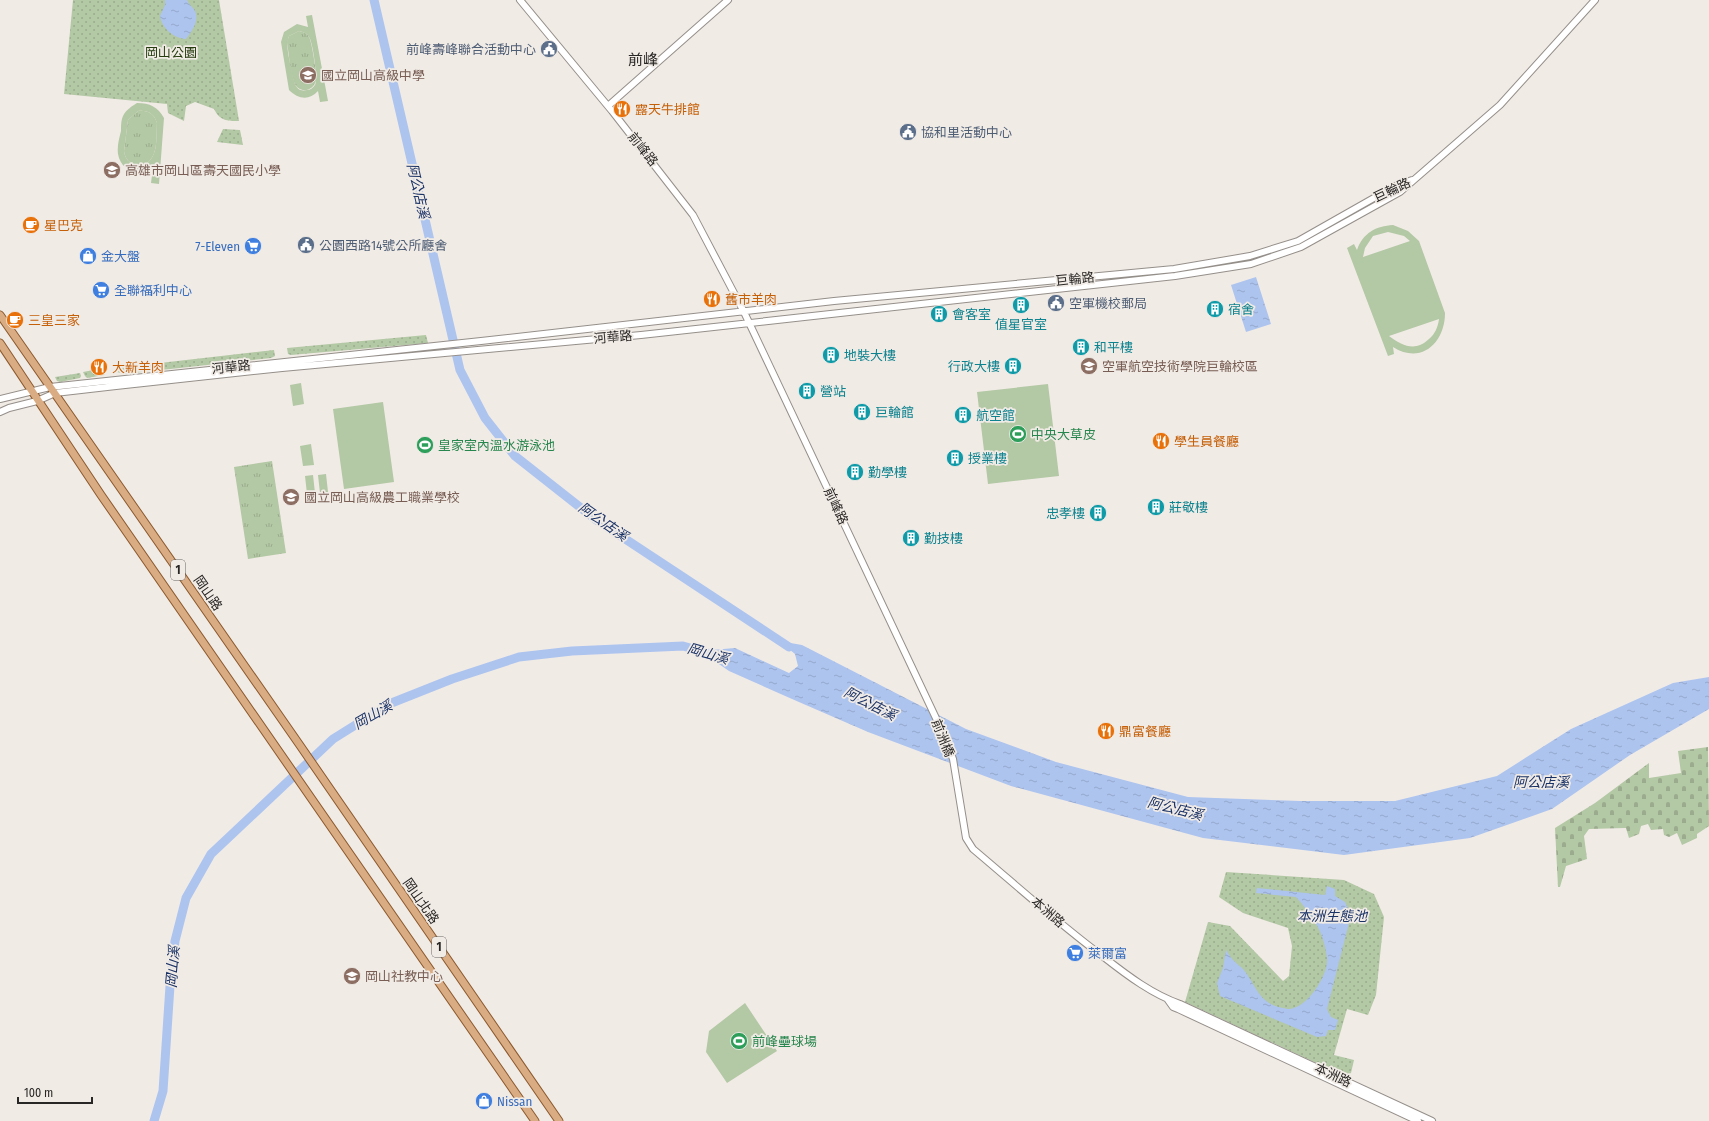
<svg xmlns="http://www.w3.org/2000/svg" width="1709" height="1121" viewBox="0 0 1709 1121" font-family="'Fira Sans Condensed','Noto Sans TC',sans-serif">
	<style>
		.grass { fill: url(#grass-tufts) }
		.cemetery { fill: url(#cemetery-stones) }
		.park { fill: url(#park-dots) }
		.pitch { fill: #b3c8a4; fill-rule: evenodd }
		.water { fill: url(#water-ripples) }
		.lines { fill: none; stroke-linecap: round; stroke-linejoin: round }
		.river { stroke: #adc4ef; stroke-width: 9 }
		.secondary-casing { stroke: #958f8a; stroke-width: 8 }
		.primary-casing { stroke: #8c5a2d; stroke-width: 9 }
		.secondary { stroke: #fff; stroke-width: 6 }
		.primary { stroke: #daac84; stroke-width: 7 }
		.labels { text-anchor: middle; dominant-baseline: central; stroke-width: 3.5; stroke-linejoin: round; paint-order: stroke }
		.shield { fill: #f1ebe6; stroke: #65625f; stroke-width: 1 }
		.shield-label { font-size: 12px; font-weight: bold; fill: #292725 }
		.service-label { font-size: 13px; fill: #4e5e75; stroke: #f1ebe6; text-anchor: start }
		.park-label { font-size: 13px; fill: #243c0e; stroke: #f1ebe6 }
		.education-label { font-size: 13px; fill: #785e54; stroke: #f1ebe6; text-anchor: start }
		.food-label { font-size: 13px; fill: #c56008; stroke: #f1ebe6; text-anchor: start }
		.street-label { font-size: 13px; fill: #292725; stroke: #f1ebe6 }
		.shop-label { font-size: 13px; fill: #366cbe; stroke: #f1ebe6; text-anchor: start }
		.culture-label { font-size: 13px; fill: #0d838f; stroke: #f1ebe6; text-anchor: start }
		.leisure-label { font-size: 13px; fill: #27864d; stroke: #f1ebe6; text-anchor: start }
		.water-label { font-size: 14px; font-style: italic; fill: #1a3367; stroke: #f1ebe6 }
		.quarter-label { font-size: 15px; fill: #292725; stroke: #f1ebe6 }
	</style>
	<defs>
		<pattern id="grass-tufts" width="24" height="20" patternUnits="userSpaceOnUse"><rect width="24" height="20" fill="#b3c8a4"/><path d="M3 7l-1-3M5 7V3M7 7l1-3M15 17l-1-3M17 17v-4M19 17l1-3" fill="none" stroke="#9aac8d"/></pattern>
		<pattern id="cemetery-stones" width="16" height="16" patternUnits="userSpaceOnUse"><rect width="16" height="16" fill="#b3c8a4"/><path d="M2 7V4a2 2 0 0 1 4 0v3zM10 15v-3a2 2 0 0 1 4 0v3z" fill="#9aac8d"/></pattern>
		<pattern id="park-dots" width="8" height="8" patternUnits="userSpaceOnUse"><rect width="8" height="8" fill="#b3c8a4"/><path d="M2 2h.1M6 6h.1" fill="none" stroke="#9aac8d" stroke-width="1.8" stroke-linecap="round"/></pattern>
		<pattern id="water-ripples" width="26" height="14" patternUnits="userSpaceOnUse"><rect width="26" height="14" fill="#adc4ef"/><path d="M2 4q2-2 4 0t4 0M15 11q2-2 4 0t4 0" fill="none" stroke="#95a8cd"/></pattern>
	</defs>
	<rect width="100%" height="100%" fill="#f1ebe6"/>
	<path class="grass" d="M299,31C303,32 307,33 309,37C312,42 317,75 316,80C314,92 298,94 294,82C290,70 289,55 287,42L289,36Z
		M138,111C147,110 154,113 157,123C156,139 159,159 142,166C133,166 125,161 124,151L128,120Z
		M272,461L286,553L248,559L234,467Z"/>
	<path class="cemetery" d="M1708,747L1709,826L1697,834V838L1682,845L1677,833L1669,837L1664,835L1663,829L1651,830L1648,824L1641,826L1639,834L1629,838L1626,828L1589,829L1584,836L1587,859L1566,866L1560,887H1558L1555,828L1595,803L1649,763V778L1681,773L1678,751Z"/>
	<path class="park" d="M73,0H219L239,121C227,121 220,121 214,109L195,102L186,106L184,121L168,113L167,104L64,94Z
		M223,129L240,130L243,145L217,142Z
		M426,335L428,343L291,355L288,354L287,348Z
		M274,350L275,356L271,358L124,374L117,372L116,368Z
		M104,368L105,372L104,375L87,378L85,376L83,372Z
		M80,373L81,376L80,378L60,382L57,381L55,377Z
		M1226,872L1344,880L1374,894L1384,917L1376,995L1368,1015L1347,1009L1334,1055L1354,1060L1351,1073L1344,1076L1185,1002L1208,922L1230,926L1283,981L1289,976L1292,946L1288,928L1243,913L1219,897Z"/>
	<path class="pitch" d="M312,15L328,101L320,102L318,91C309,101 298,99 289,90L281,42L284,32L297,24L308,27L306,16ZM299,31C303,32 307,33 309,37C313,42 318,80 315,85C313,88 310,90 307,90C295,93 294,81 292,72C290,61 285,47 289,36Z
		M137,103C150,103 158,107 164,118L159,184L151,183L153,168C139,175 121,172 118,154C117,146 119,139 121,131C121,127 121,120 123,116C126,110 132,106 137,103ZM138,111C147,110 154,113 157,123C156,139 159,159 142,166C133,166 125,161 124,151L128,120Z
		M1393,225L1408,231L1419,241L1445,313C1445,343 1421,365 1393,347L1394,354L1388,356L1347,248L1354,244L1357,250C1363,233 1376,226 1393,225ZM1388,232L1404,236L1410,241L1363,257L1365,248L1373,236ZM1439,319C1438,327 1435,334 1429,339C1415,352 1403,346 1389,336Z
		M301,383L304,404L293,406L290,385Z
		M1048,384L1059,476L988,484L977,392Z
		M383,402L394,482L344,489L333,409Z
		M311,444L314,465L303,466L300,446Z
		M326,474L328,492L320,493L318,475Z
		M313,475L315,493L307,494L305,476Z
		M745,1003L777,1051L727,1083L706,1052L709,1031Z"/>
	<path class="water" d="M165,0H187C189,4 190,5 193,8C201,18 193,30 186,39C173,38 162,28 160,16L165,5Z
		M1256,277L1271,324L1246,332L1231,285Z
		M779,641L802,645L966,729L1056,762L1188,797L1301,801H1395L1497,776L1571,729L1673,683L1709,677V709L1630,755L1552,809L1470,838L1344,855L1203,838L1011,786L868,732L792,699L729,671L700,651L735,648L789,673L798,666L795,654Z
		M1327,886L1335,889V896L1345,902L1351,915L1327,1009L1331,1017L1338,1020L1335,1030H1328L1326,1036L1317,1037L1220,996L1217,983L1223,968L1226,950C1232,960 1234,961 1242,968C1254,981 1257,999 1275,1006C1279,1007 1286,1009 1290,1009C1308,1007 1329,974 1327,958C1324,932 1313,916 1296,897L1256,893L1257,888L1325,895Z"/>
	<g class="lines">
		<path class="river" d="M374,0L460,370L485,418L515,456L595,519L789,647
			M154,1121L163,1091L170,986L175,941L186,898L211,854L333,739L389,704L452,679L519,657L572,651L683,646L711,654"/>
		<defs>
			<path id="secondary" d="M520,0L612,111L693,215L744,312L943,733L953,759L966,838L973,849C1017,886 1059,924 1105,958C1128,976 1152,994 1180,1004L1432,1121
				M608,106L728,0
				M0,399L50,387L481,341L834,301L1174,269L1250,256L1298,241L1395,186L1412,180
				M0,412L9,408L37,401L55,393L116,386L282,368L641,335L1175,276L1251,264L1301,247L1400,192L1500,105L1595,0
				M1168,1000L1173,1007L1178,1009L1418,1121"/>
			<path id="primary" d="M0,315L299,744L559,1121
				M0,343L101,495L535,1121"/>
		</defs>
		<use href="#secondary" class="secondary-casing"/>
		<use href="#primary" class="primary-casing"/>
		<use href="#secondary" class="secondary"/>
		<use href="#primary" class="primary"/>
	</g>
	<defs>
		<symbol id="civic-disc" viewBox="-11 -11 22 22"><circle r="9.5" fill="#5c6f8a" stroke="#f1ebe6"/><path d="M-.6-6.5H3V-4.5H.6V-3L4-1V1h2V6H-6V1h2V-1L-.6-3ZM-1.2 2.5V6h2.4V2.5Z" fill="#fff"/></symbol>
		<symbol id="school-disc" viewBox="-11 -11 22 22"><circle r="9.5" fill="#8d6e63" stroke="#f1ebe6"/><path d="M0-5L7-2L0 1L-7-2ZM-4 1L0 2.5L4 1V4Q0 6-4 4Z" fill="#fff"/></symbol>
		<symbol id="restaurant-disc" viewBox="-11 -11 22 22"><circle r="9.5" fill="#e8710a" stroke="#f1ebe6"/><path d="M-5-6h1v4h1v-4h1v4h1v-4h1v5L-1.5 .5V6h-2V.5L-5-1ZM5-6V6H3V1.5H1.5Q1.5-4 5-6Z" fill="#fff"/></symbol>
		<symbol id="cafe-disc" viewBox="-11 -11 22 22"><circle r="9.5" fill="#e8710a" stroke="#f1ebe6"/><path d="M-5.5-4.5H6V0H3Q3 3.5 0 3.5H-2.5Q-5.5 3.5-5.5 0ZM3-3.2v2h1.7v-2ZM-6 4.5H4V6H-6Z" fill="#fff"/></symbol>
		<symbol id="supermarket-disc" viewBox="-11 -11 22 22"><circle r="9.5" fill="#3f7fe0" stroke="#f1ebe6"/><path d="M-6-5.5h2.5l.6 2H6L4.5 2H-2.5L-4.4-4H-6ZM-1.5 3.2a1.3 1.3 0 1 0 .1 0ZM3 3.2a1.3 1.3 0 1 0 .1 0Z" fill="#fff"/></symbol>
		<symbol id="shop-disc" viewBox="-11 -11 22 22"><circle r="9.5" fill="#3f7fe0" stroke="#f1ebe6"/><path d="M-5-2.5h2.3a2.7 3.5 0 0 1 5.4 0H5L5.5 6h-11ZM-1.5-2.5h3a1.5 2.3 0 0 0-3 0Z" fill="#fff"/></symbol>
		<symbol id="building-disc" viewBox="-11 -11 22 22"><circle r="9.5" fill="#0f9aa8" stroke="#f1ebe6"/><path d="M-4-6H4V6H1V3H-1V6H-4ZM-2.5-4.3h1.7v1.8h-1.7ZM.8-4.3h1.7v1.8H.8ZM-2.5-1h1.7V.8h-1.7ZM.8-1h1.7V.8H.8Z" fill="#fff"/></symbol>
		<symbol id="university-disc" viewBox="-11 -11 22 22"><circle r="9.5" fill="#8d6e63" stroke="#f1ebe6"/><path d="M0-5L7-2L0 1L-7-2ZM-4 1L0 2.5L4 1V4Q0 6-4 4Z" fill="#fff"/></symbol>
		<symbol id="stadium-disc" viewBox="-11 -11 22 22"><circle r="9.5" fill="#2e9e5b" stroke="#f1ebe6"/><path d="M0-5a6.5 5 0 1 0 0 10a6.5 5 0 1 0 0-10ZM-3.5-1.8h7v3.6h-7Z" fill="#fff"/></symbol>
	</defs>
	<g fill-rule="evenodd">
		<use href="#civic-disc" x="539" y="39" width="20" height="20"/>
		<use href="#school-disc" x="298" y="65" width="20" height="20"/>
		<use href="#restaurant-disc" x="612" y="99" width="20" height="20"/>
		<use href="#civic-disc" x="898" y="122" width="20" height="20"/>
		<use href="#school-disc" x="102" y="160" width="20" height="20"/>
		<use href="#cafe-disc" x="21" y="215" width="20" height="20"/>
		<use href="#civic-disc" x="296" y="235" width="20" height="20"/>
		<use href="#supermarket-disc" x="243" y="236" width="20" height="20"/>
		<use href="#shop-disc" x="78" y="246" width="20" height="20"/>
		<use href="#supermarket-disc" x="91" y="280" width="20" height="20"/>
		<use href="#restaurant-disc" x="702" y="289" width="20" height="20"/>
		<use href="#civic-disc" x="1046" y="293" width="20" height="20"/>
		<use href="#building-disc" x="1011" y="295" width="20" height="20"/>
		<use href="#building-disc" x="1205" y="299" width="20" height="20"/>
		<use href="#building-disc" x="929" y="304" width="20" height="20"/>
		<use href="#cafe-disc" x="5" y="310" width="20" height="20"/>
		<use href="#building-disc" x="1071" y="337" width="20" height="20"/>
		<use href="#building-disc" x="821" y="345" width="20" height="20"/>
		<use href="#building-disc" x="1003" y="356" width="20" height="20"/>
		<use href="#university-disc" x="1079" y="356" width="20" height="20"/>
		<use href="#restaurant-disc" x="89" y="357" width="20" height="20"/>
		<use href="#building-disc" x="797" y="381" width="20" height="20"/>
		<use href="#building-disc" x="852" y="402" width="20" height="20"/>
		<use href="#building-disc" x="953" y="405" width="20" height="20"/>
		<use href="#stadium-disc" x="1008" y="424" width="20" height="20"/>
		<use href="#restaurant-disc" x="1151" y="431" width="20" height="20"/>
		<use href="#stadium-disc" x="415" y="435" width="20" height="20"/>
		<use href="#building-disc" x="945" y="448" width="20" height="20"/>
		<use href="#building-disc" x="845" y="462" width="20" height="20"/>
		<use href="#school-disc" x="281" y="487" width="20" height="20"/>
		<use href="#building-disc" x="1146" y="497" width="20" height="20"/>
		<use href="#building-disc" x="1088" y="503" width="20" height="20"/>
		<use href="#building-disc" x="901" y="528" width="20" height="20"/>
		<use href="#restaurant-disc" x="1096" y="721" width="20" height="20"/>
		<use href="#supermarket-disc" x="1065" y="943" width="20" height="20"/>
		<use href="#university-disc" x="342" y="966" width="20" height="20"/>
		<use href="#stadium-disc" x="729" y="1031" width="20" height="20"/>
		<use href="#shop-disc" x="474" y="1091" width="20" height="20"/>
	</g>
	<g class="labels">
		<g class="shield">
			<rect x="171" y="560" width="14" height="20" rx="3"/>
			<rect x="432" y="937" width="14" height="20" rx="3"/>
		</g>
		<g class="shield-label">
			<text x="178" y="570">1</text>
			<text x="439" y="947">1</text>
		</g>
		<g class="service-label">
			<text x="536" y="49" text-anchor="end">前峰壽峰聯合活動中心</text>
			<text x="921" y="132">協和里活動中心</text>
			<text x="319" y="245">公園西路14號公所廳舍</text>
			<text x="1069" y="303">空軍機校郵局</text>
		</g>
		<g class="park-label">
			<text x="171" y="52">岡山公園</text>
		</g>
		<g class="education-label">
			<text x="321" y="75">國立岡山高級中學</text>
			<text x="125" y="170">高雄市岡山區壽天國民小學</text>
			<text x="1102" y="366">空軍航空技術學院巨輪校區</text>
			<text x="304" y="497">國立岡山高級農工職業學校</text>
			<text x="365" y="976">岡山社教中心</text>
		</g>
		<g class="food-label">
			<text x="635" y="109">露天牛排館</text>
			<text x="44" y="225">星巴克</text>
			<text x="725" y="299">舊市羊肉</text>
			<text x="28" y="320">三皇三家</text>
			<text x="112" y="367">大新羊肉</text>
			<text x="1174" y="441">學生員餐廳</text>
			<text x="1119" y="731">鼎富餐廳</text>
		</g>
		<g class="street-label">
			<text transform="translate(643 149) rotate(51)">前峰路</text>
			<text transform="translate(1392 190) rotate(-25)">巨輪路</text>
			<text transform="translate(1075 279) rotate(-6)">巨輪路</text>
			<text transform="translate(613 337) rotate(-5)">河華路</text>
			<text transform="translate(231 367) rotate(-6)">河華路</text>
			<text transform="translate(836 506) rotate(65)">前峰路</text>
			<text transform="translate(208 593) rotate(55)">岡山路</text>
			<text transform="translate(943 738) rotate(68)">前洲橋</text>
			<text transform="translate(421 901) rotate(55)">岡山北路</text>
			<text transform="translate(1048 912) rotate(40)">本洲路</text>
			<text transform="translate(1333 1075) rotate(25)">本洲路</text>
		</g>
		<g class="shop-label">
			<text x="240" y="246" text-anchor="end">7-Eleven</text>
			<text x="101" y="256">金大盤</text>
			<text x="114" y="290">全聯福利中心</text>
			<text x="1088" y="953">萊爾富</text>
			<text x="497" y="1101">Nissan</text>
		</g>
		<g class="culture-label">
			<text x="1228" y="309">宿舍</text>
			<text x="952" y="314">會客室</text>
			<text x="1021" y="324" text-anchor="middle">值星官室</text>
			<text x="1094" y="347">和平樓</text>
			<text x="844" y="355">地裝大樓</text>
			<text x="1000" y="366" text-anchor="end">行政大樓</text>
			<text x="820" y="391">營站</text>
			<text x="875" y="412">巨輪館</text>
			<text x="976" y="415">航空館</text>
			<text x="968" y="458">授業樓</text>
			<text x="868" y="472">勤學樓</text>
			<text x="1169" y="507">莊敬樓</text>
			<text x="1085" y="513" text-anchor="end">忠孝樓</text>
			<text x="924" y="538">勤技樓</text>
		</g>
		<g class="leisure-label">
			<text x="1031" y="434">中央大草皮</text>
			<text x="438" y="445">皇家室內溫水游泳池</text>
			<text x="752" y="1041">前峰壘球場</text>
		</g>
		<g class="water-label">
			<text transform="translate(418 191) rotate(77)">阿公店溪</text>
			<text transform="translate(603 522) rotate(35)">阿公店溪</text>
			<text transform="translate(708 654) rotate(16)">岡山溪</text>
			<text transform="translate(870 704) rotate(27)">阿公店溪</text>
			<text transform="translate(373 715) rotate(-30)">岡山溪</text>
			<text x="1541" y="782">阿公店溪</text>
			<text transform="translate(1175 809) rotate(14)">阿公店溪</text>
			<text x="1332" y="916">本洲生態池</text>
			<text transform="translate(173 967) rotate(-85)">岡山溪</text>
		</g>
		<g class="quarter-label">
			<text x="643" y="60">前峰</text>
		</g>
	</g>
	<path d="M18 1097v6h74v-6" fill="none" stroke="#292725" stroke-width="2"/>
	<text x="24" y="1097" font-size="12" fill="#292725" stroke="#f1ebe6" stroke-width="3" paint-order="stroke">100 m</text>
</svg>
